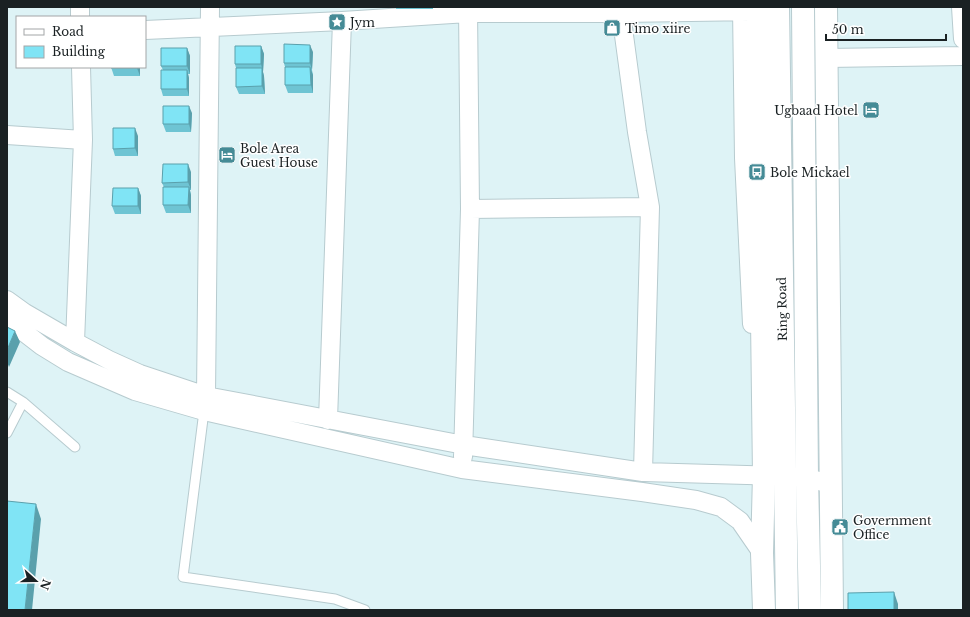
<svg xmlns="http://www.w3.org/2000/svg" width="970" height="617" viewBox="0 0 970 617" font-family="'Libre Baskerville',serif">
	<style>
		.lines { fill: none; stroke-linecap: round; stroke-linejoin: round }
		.service-casing { stroke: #b7cbcf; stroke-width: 11 }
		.minor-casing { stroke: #b7cbcf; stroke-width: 20 }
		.tertiary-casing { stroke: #b7cbcf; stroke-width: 24 }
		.trunk-casing { stroke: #b7cbcf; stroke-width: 24 }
		.service { stroke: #fff; stroke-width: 9 }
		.minor { stroke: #fff; stroke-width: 18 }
		.tertiary { stroke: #fff; stroke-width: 22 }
		.trunk { stroke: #fff; stroke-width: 22 }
		.wall { fill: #6ec4d3 }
		.shaded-wall { fill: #5aa0ac }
		.building { fill: #80e4f5; stroke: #5aa0ac }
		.labels { text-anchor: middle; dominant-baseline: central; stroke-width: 3; stroke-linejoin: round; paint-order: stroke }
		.poi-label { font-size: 12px; fill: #1a2123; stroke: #fff; text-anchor: start }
		.street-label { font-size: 12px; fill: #1a2123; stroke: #fff }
	</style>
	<rect width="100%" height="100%" fill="#def3f6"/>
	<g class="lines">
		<defs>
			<path id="service" d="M7,392L23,402L75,447
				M204,411L183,577L335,599L365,610
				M7,433L23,402"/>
			<path id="minor" d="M80,7V17
				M742,7L744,158L752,324
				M961,7L963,39
				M621,13L637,132L650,207
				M145,30L342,21L468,13H621L758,11
				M827,58L963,56
				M7,135L83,140
				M470,209L650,207L643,472
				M7,300L25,313L75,342L109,360L140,374L206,396L464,445L643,472L784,476L807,478L831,484
				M7,319L42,346L68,362L135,391L204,411L462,469L642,492L696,500L721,507L740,521L762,553
				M75,342L83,140L81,67
				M206,396L210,7
				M328,420L342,21
				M463,457L470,209L468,7"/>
			<path id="tertiary" d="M758,7L764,475L762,553L764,610
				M826,7L832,610"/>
			<path id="trunk" d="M778,7L787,610
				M803,7L807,478L810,610"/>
		</defs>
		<use href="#service" class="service-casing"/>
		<use href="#minor" class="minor-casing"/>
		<use href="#tertiary" class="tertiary-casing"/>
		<use href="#trunk" class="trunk-casing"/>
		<use href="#service" class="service"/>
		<use href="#minor" class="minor"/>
		<use href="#tertiary" class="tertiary"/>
		<use href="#trunk" class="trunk"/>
	</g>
	<path class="wall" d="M396,7H433V9H396Z
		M261,46L264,54L263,72L264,76L265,94H239L236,87V68L235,64Z
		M187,48L190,56V74H188L189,78V96H163L161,89L163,70L161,66Z
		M313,52L312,70L313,75V93H288L285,85V67L284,63Z
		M111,67H140V76H114Z
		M192,113L191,132H166L163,124Z
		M138,136V156H115L113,149Z
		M191,172V190H190L191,195V213H166L163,205L164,187L162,183Z
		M138,188L141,196V214H115L112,206Z"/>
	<path class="shaded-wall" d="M310,45L313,52L312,70L310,63Z
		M261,46L264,54L263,72L261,64Z
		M187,48L190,56V74L187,66Z
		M137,67H140V76L137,68Z
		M310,67L313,75V93L311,85Z
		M262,68L264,76L265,94L262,86Z
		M187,70L189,78V96L187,89Z
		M189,106L192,113L191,132L189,124Z
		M135,128L138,136V156L135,148Z
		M188,164L191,172V190L188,182Z
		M189,187L191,195V213L188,205Z
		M138,188L141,196V214L138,206Z
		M15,331L20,342L9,367L7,362V350Z
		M36,504L41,519L32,610H25Z
		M894,592L898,604V610H894Z"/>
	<path class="building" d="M284,44L310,45V63H284Z
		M235,46H261V64H235Z
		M161,48H187V66H161Z
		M111,67H137V68H111Z
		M285,67H310L311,85H285Z
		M236,68H262V86L236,87Z
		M161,70H187V89H161Z
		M163,106H189V124H163Z
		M113,128H135V148L113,149Z
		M163,164H188V182L162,183Z
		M163,187H189L188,205H163Z
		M113,188H138V206H112Z
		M7,327L15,331L7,350Z
		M7,501L36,504L25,610H7Z
		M894,592V610H848V593Z"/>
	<defs>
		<symbol id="sight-square" viewBox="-11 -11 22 22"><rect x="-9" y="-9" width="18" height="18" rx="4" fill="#458b96" stroke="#fff"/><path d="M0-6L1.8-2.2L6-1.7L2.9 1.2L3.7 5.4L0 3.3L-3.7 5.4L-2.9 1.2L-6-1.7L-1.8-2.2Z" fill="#fff"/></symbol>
		<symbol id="shop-square" viewBox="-11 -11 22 22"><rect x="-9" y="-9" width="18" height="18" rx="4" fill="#458b96" stroke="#fff"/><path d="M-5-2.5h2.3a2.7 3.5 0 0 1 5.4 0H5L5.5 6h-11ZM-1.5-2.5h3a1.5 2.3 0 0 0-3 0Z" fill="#fff"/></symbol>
		<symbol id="hotel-square" viewBox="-11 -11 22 22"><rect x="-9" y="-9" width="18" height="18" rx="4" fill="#458b96" stroke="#fff"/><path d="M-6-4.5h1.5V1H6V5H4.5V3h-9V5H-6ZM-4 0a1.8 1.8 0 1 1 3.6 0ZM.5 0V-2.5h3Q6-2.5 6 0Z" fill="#fff"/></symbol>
		<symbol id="bus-square" viewBox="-11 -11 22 22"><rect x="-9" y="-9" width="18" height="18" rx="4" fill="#458b96" stroke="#fff"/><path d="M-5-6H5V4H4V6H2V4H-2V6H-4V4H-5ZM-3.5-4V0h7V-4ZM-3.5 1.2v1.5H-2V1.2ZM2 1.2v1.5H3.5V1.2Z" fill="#fff"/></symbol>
		<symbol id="civic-square" viewBox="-11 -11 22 22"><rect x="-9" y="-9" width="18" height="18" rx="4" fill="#458b96" stroke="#fff"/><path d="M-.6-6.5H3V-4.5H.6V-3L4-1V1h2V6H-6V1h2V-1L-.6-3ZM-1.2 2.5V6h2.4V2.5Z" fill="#fff"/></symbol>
	</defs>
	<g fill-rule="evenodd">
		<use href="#sight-square" x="327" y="12" width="20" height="20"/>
		<use href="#shop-square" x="602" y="18" width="20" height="20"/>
		<use href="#hotel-square" x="861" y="100" width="20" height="20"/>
		<use href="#hotel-square" x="217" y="145" width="20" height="20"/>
		<use href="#bus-square" x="747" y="162" width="20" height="20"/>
		<use href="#civic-square" x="830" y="517" width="20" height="20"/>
	</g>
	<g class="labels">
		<g class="poi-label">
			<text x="350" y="22">Jym</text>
			<text x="625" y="28">Timo xiire</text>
			<text x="858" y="110" text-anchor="end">Ugbaad Hotel</text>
			<text x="240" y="148">Bole Area<tspan x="240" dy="14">Guest House</tspan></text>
			<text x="770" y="172">Bole Mickael</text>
			<text x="853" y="520">Government<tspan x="853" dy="14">Office</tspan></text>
		</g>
		<g class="street-label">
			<text transform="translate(782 309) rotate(-91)">Ring Road</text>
		</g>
	</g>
	<rect width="970" height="617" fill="none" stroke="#1a2123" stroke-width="16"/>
	<rect x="16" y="16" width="130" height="52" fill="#ffffff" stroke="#a3a6a7"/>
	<rect x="24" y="29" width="20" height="6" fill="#ffffff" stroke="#a3a6a7"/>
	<text x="52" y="36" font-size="12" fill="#1a2123">Road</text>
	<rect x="24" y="46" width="20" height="12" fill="#80e4f5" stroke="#a3a6a7"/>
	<text x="52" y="56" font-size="12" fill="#1a2123">Building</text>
	<g transform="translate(36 581) rotate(111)" stroke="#ffffff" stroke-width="3" paint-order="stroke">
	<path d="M0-3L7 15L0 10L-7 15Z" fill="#1a2123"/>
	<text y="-6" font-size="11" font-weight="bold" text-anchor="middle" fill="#1a2123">N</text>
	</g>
	<path d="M826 34v6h120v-6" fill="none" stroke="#1a2123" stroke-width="2"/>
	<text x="832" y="34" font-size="12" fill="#1a2123" stroke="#ffffff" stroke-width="3" paint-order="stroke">50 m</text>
</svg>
